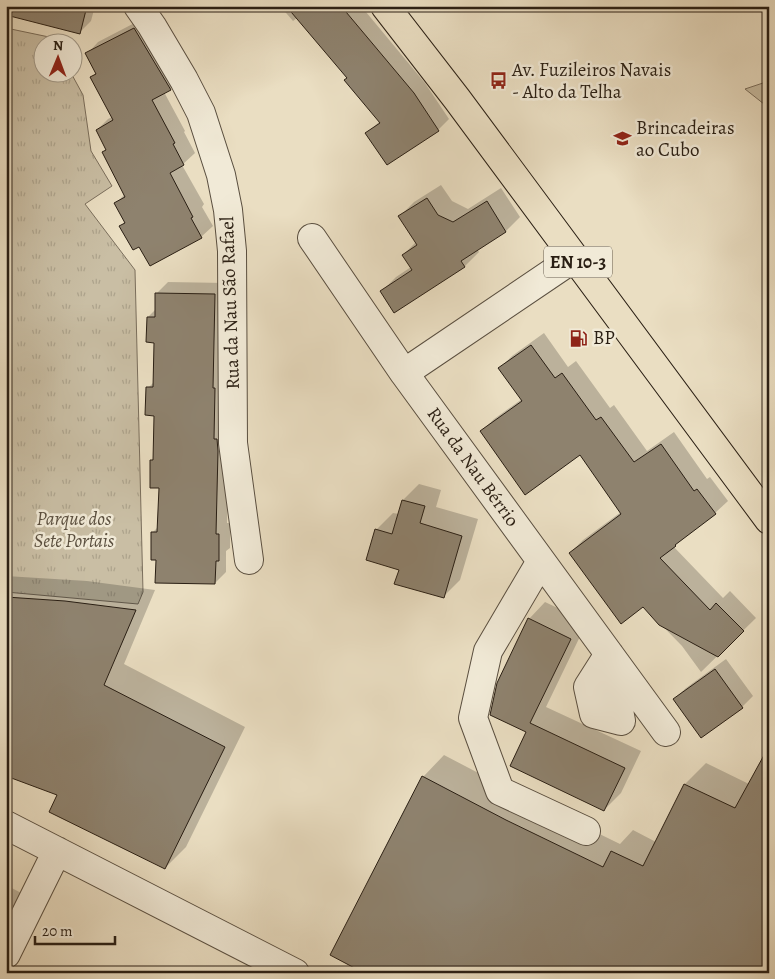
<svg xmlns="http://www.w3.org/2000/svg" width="775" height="979" viewBox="0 0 775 979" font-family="Alegreya,serif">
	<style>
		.grass { fill: #c9bea4; stroke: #7a6e5c }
		.park { fill: url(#park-tufts); stroke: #7a6e5c }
		.shadow { fill: #0003 }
		.building { fill: #8e826e; stroke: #2a1f14 }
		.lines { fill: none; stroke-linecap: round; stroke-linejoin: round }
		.minor-casing { stroke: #5a4f40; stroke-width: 30 }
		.major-casing { stroke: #2a1f14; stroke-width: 30 }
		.minor { stroke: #f1ead7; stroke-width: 28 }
		.major { stroke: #eadec2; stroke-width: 28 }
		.labels { text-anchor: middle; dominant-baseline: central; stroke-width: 5; stroke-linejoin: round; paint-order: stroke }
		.shield { fill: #f1ead7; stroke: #665c4e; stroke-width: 1 }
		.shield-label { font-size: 18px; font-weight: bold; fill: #2a1f14 }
		.poi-label { font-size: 19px; fill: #2a1f14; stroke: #f1ead7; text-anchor: start }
		.street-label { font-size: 19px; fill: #2a1f14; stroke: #f1ead7 }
		.park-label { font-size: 19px; font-style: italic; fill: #5a4f3f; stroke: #f1ead7 }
	</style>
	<defs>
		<pattern id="park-tufts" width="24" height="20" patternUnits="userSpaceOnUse" patternTransform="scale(1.25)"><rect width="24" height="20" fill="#c9bea4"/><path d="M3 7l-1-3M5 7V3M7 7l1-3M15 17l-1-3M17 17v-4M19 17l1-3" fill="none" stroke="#ada38c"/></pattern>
	</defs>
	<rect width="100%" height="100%" fill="#eadec2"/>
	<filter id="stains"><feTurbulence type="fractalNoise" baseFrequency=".004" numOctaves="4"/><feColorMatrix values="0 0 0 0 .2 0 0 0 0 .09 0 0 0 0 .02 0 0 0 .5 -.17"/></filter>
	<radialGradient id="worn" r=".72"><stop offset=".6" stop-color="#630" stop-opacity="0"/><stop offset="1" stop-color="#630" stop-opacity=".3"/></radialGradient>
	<path class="grass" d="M769,81V108L745,89Z"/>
	<path class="park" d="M6,28L49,37L53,42H42V72L71,73L83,95L91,151L112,186L85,204L135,270L143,592L138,604L6,592Z"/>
	<path class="shadow" d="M14,6H95L91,21L80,32Z
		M280,6H361L425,83L449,119L438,130L367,133L380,121L348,78L297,18L293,21Z
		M146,17L182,77L171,89L164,92L185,131L184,132L195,153L182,165L204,204L202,207L213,226L201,237L140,245L121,226L125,221L115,204L125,194L103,153L107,149L97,130L108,119L112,117L91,77L97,72L87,54L98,42Z
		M441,185L452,201L468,209L501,188L520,217L506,231L477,249L479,252L465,266L382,291L396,277L411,267L403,255L416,242L400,216L414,202Z
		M168,282L226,283L229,439L227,523H230V548L226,551V572L215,583L157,559L153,532L159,526L160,486L152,460L154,458L155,414L148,388L155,381L156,341L148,317L156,309L157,293Z
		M544,333L568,367L576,361L610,408L614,405L647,451L674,432L707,479L710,477L728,501L715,513L673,546L723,598L730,591L756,618L701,672L682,646L643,606L570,553L583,540L621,512L581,453L481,432L494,419L522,399L500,368L512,356Z
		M419,484L441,490L436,507L478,519L460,580L443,597L400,569L376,530L393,513L399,514L403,500Z
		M6,576L87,581L155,590L124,664L245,727L186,847L165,868L59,794L6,769Z
		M545,602L587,622L546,707L641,751L621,793L604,810L528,732L529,619Z
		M726,659L753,696L742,707L674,699L686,688Z
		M444,755L528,799L620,844L633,830L656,842L685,784L706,763L749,784L769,973L423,777Z
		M6,885L27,896L6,959Z
		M290,960L316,973H278Z"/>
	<path class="building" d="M6,6H87L80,34L6,15Z
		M286,6H341L414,93L439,131L387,165L365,133L380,123L344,80L347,78Z
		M134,28L171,90L152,100L175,143L173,144L184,165L170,173L193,217L191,218L202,238L150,266L139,247L133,250L119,226L125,223L114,203L125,197L102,152L106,150L96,130L113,120L90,77L96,74L85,53Z
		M427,198L438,215L453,222L487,201L506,232L461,261L465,267L394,313L380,291L412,270L402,255L417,245L398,216Z
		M155,293L215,294L213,388H215L214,439H217L218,451L216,534H219V561H216L215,584L155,583L156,560H151V532H157L159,488H150V460H153L154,416L145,415L146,387H153L154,343L146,342L147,317H155Z
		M531,345L555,378L562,373L596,420L601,417L634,462L661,444L694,491L697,489L716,514L675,545L676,546L660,558L710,610L716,603L744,631L718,657L659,625L643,607L621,624L569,553L621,514L580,455L525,495L480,431L522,401L498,368Z
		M402,500L425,506L420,523L462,536L444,598L394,584L399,570L366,560L375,529L392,534Z
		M6,597L65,601L136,610L104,685L225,747L165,869L49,812L57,795L6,776Z
		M528,618L571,639L530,723L625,768L604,811L510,766L526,732L490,715L497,683Z
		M715,669L743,708L701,738L673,699Z
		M769,746V973H364L330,955L422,776L506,820L603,867L611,851L643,866L684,784L735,808Z"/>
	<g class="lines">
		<defs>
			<path id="minor" d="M138,6L152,26L184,80L201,113L221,175L228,210L232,251L233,443L249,560
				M312,238L404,373L666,732
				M404,373L574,258
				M541,561L488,651L473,718L500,791L586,831
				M609,654L621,721L594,714L588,687Z
				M6,825L295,973
				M6,954L57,851"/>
			<path id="major" d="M385,6L457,99L769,520"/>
		</defs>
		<use href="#minor" class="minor-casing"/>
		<use href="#major" class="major-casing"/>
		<use href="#minor" class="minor"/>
		<use href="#major" class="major"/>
	</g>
	<defs>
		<symbol id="bus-bare" viewBox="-9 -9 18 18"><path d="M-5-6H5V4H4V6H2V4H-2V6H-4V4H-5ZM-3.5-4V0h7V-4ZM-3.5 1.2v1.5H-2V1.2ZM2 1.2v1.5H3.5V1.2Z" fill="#8f2418" stroke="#f1ead7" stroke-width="2.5" paint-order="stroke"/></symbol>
		<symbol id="school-bare" viewBox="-9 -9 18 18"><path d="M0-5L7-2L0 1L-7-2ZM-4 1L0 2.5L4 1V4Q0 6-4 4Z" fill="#8f2418" stroke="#f1ead7" stroke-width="2.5" paint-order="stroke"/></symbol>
		<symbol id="fuel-bare" viewBox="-9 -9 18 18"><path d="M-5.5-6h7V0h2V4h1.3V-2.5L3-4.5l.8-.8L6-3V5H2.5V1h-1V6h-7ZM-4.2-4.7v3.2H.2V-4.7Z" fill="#8f2418" stroke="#f1ead7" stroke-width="2.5" paint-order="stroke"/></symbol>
	</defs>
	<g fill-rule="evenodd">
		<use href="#bus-bare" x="486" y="68" width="25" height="25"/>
		<use href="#school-bare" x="610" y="126" width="25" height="25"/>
		<use href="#fuel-bare" x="566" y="326" width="25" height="25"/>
	</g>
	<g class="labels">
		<rect class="shield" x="544" y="246.5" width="68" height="31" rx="4"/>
		<g class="shield-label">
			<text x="578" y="262">EN 10-3</text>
		</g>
		<g class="poi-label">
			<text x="512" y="70">Av. Fuzileiros Navais<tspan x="512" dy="22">- Alto da Telha</tspan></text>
			<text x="636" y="128">Brincadeiras<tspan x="636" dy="22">ao Cubo</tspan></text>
			<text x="593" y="338">BP</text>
		</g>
		<g class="street-label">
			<text transform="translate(230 303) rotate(-92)">Rua da Nau São Rafael</text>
			<text transform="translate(473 467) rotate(54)">Rua da Nau Bérrio</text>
		</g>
		<g class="park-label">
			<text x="74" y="519">Parque dos<tspan x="74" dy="22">Sete Portais</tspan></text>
		</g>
	</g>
	<rect width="775" height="979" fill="none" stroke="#eadec2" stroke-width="25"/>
	<rect x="8" y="8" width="760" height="964" fill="none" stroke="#2a1f14" stroke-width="2.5"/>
	<rect x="12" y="12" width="750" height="954" fill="none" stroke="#2a1f14"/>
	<g transform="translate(58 58) rotate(1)"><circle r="24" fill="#f1ead7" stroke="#a19989"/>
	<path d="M0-4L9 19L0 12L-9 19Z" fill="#8f2418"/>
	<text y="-8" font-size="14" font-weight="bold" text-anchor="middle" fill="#2a1f14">N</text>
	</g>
	<path d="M35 936v8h80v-8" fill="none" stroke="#2a1f14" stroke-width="2.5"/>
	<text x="42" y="936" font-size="15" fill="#2a1f14" stroke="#f1ead7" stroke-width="4" paint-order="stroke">20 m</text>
	<rect width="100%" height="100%" filter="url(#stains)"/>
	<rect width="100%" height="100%" fill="url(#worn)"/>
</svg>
